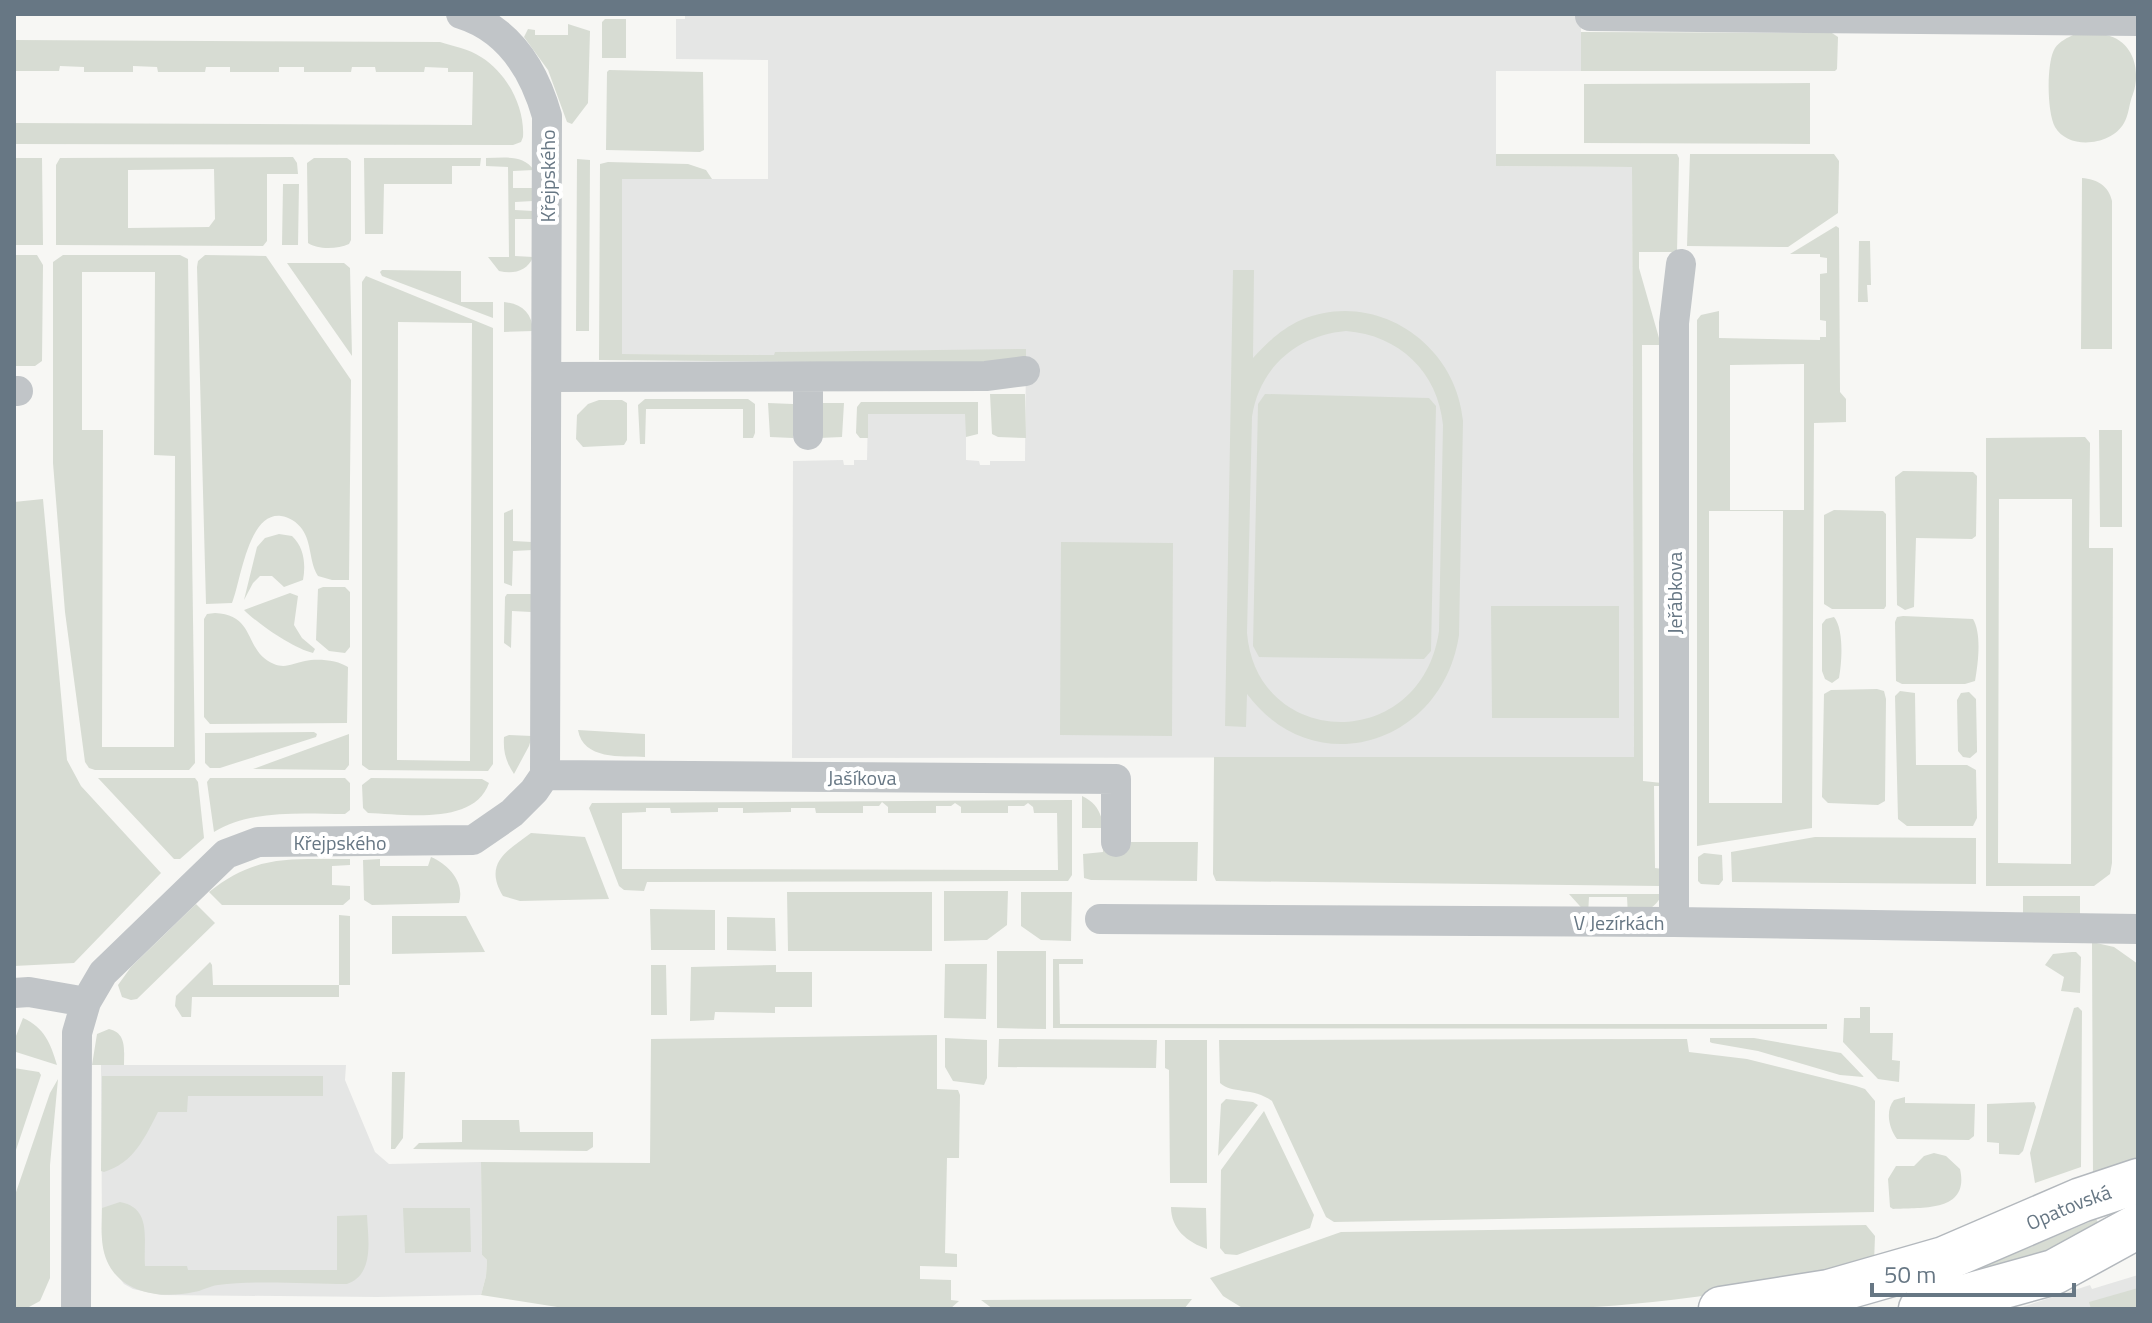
<svg xmlns="http://www.w3.org/2000/svg" width="2152" height="1323" viewBox="0 0 2152 1323" font-family="'Titillium Web',sans-serif">
	<style>
		.built { fill: #e5e6e5 }
		.green { fill: #d7dcd3; fill-rule: evenodd }
		.lines { fill: none; stroke-linecap: round; stroke-linejoin: round }
		.secondary-casing { stroke: #b3b8bd; stroke-width: 47 }
		.minor { stroke: #c1c5c8; stroke-width: 30 }
		.secondary { stroke: #fff; stroke-width: 44 }
		.labels { text-anchor: middle; dominant-baseline: central; stroke-width: 8; stroke-linejoin: round; paint-order: stroke }
		.street-label { font-size: 20px; fill: #677784; stroke: #fff }
	</style>
	<rect width="100%" height="100%" fill="#f7f7f4"/>
	<path class="built" d="M685,14H1581V71H1496V166L1632,167L1634,757L792,758L793,461L843,460L844,465H854V460H867L868,414H966V460L979,461L980,465H990V461H1025L1026,350L776,352L775,355L621,354L622,179H768V60L676,59V19H685Z
		M101,1065H346L345,1080L375,1152L389,1164L481,1162L482,1255L487,1260L486,1276L481,1295L377,1297L161,1295L133,1289L124,1284L114,1271L106,1257L102,1239Z
		M2138,1275V1309H2016L2090,1285L2092,1289Z"/>
	<path class="green" d="M605,19H626V58H602V22Z
		M568,24L590,31L588,103L572,124L567,122L548,70L524,37L528,29L535,30V35H568Z
		M1581,32L1832,33L1838,37L1837,69L1835,71H1581Z
		M2075,34C2085,34 2097,33 2106,35C2134,41 2141,71 2133,94C2129,103 2129,115 2124,123C2112,145 2069,151 2055,127C2047,113 2046,62 2055,48C2060,41 2067,38 2075,34Z
		M14,40L440,42C453,46 469,49 481,57C507,73 525,107 523,137L521,142L513,145L14,144V123L472,125L473,72H448V68L425,67L424,72H376L375,67H352L351,72H304V67H279V72H230V67H206L205,72H158L157,67L133,66V72H84V67L60,66L59,71H14Z
		M609,70L703,72L704,150L700,152L606,150L607,72Z
		M1810,83V144L1584,143V84Z
		M1496,154H1677L1679,158L1677,252H1639V268L1661,345H1642L1643,781L1662,783V786H1654L1655,868L1663,869L1660,886L1216,881L1213,874L1214,757H1634L1632,167L1496,166Z
		M1690,154H1834L1839,161L1838,213L1788,247L1687,246Z
		M293,157L297,163L298,174H267V241L263,246L56,245V165L60,158ZM214,169L215,219L209,227L128,228V170Z
		M14,158H42L43,245H14Z
		M314,158H347L351,161V240L349,244C338,249 318,250 308,243L307,163Z
		M364,158H481L480,166H452V184H384L383,234H365Z
		M486,158C504,158 523,154 534,170L513,171V188H533V201L515,202V210L533,211V219H515V256L533,257C527,272 513,274 499,271L488,257H509L508,167L486,166Z
		M577,159L590,160L589,331H576Z
		M608,162L688,164L706,170L712,179H622V354L774,355L775,352L1026,349V364L599,360L600,164Z
		M2082,178C2097,179 2109,186 2112,201V349H2081Z
		M283,184H299L298,245H282Z
		M1836,226L1839,228L1840,392L1846,399V422L1814,423L1812,828L1697,846V320L1701,315L1719,311V338L1820,340V337H1826V321L1820,320V274L1827,273V258L1820,257V254H1790ZM1804,364V510H1730V365ZM1709,511H1783L1782,803H1709Z
		M1859,241H1870L1871,285H1867L1868,302H1858Z
		M14,255H37L43,265L42,361L35,366H14Z
		M63,255H180L188,259L195,763L189,770H95L89,768L85,762L65,612L53,463V262ZM82,272H155L154,455L175,456L174,747H102L103,430H82Z
		M205,255L266,256L351,380L349,580H332L318,576C309,562 312,543 302,529C297,522 289,517 281,516C248,512 241,581 232,603L206,604L197,267L198,261Z
		M287,263H344L350,268L352,356Z
		M382,270L461,271V302H493V318L382,276L380,272Z
		M1233,270H1254L1253,358C1267,343 1281,329 1301,320C1375,289 1456,343 1463,421L1459,635C1443,744 1315,785 1247,694L1246,727L1225,726ZM1346,331C1399,335 1438,372 1443,425L1439,631C1421,754 1257,750 1247,633L1252,417C1259,368 1297,335 1346,331Z
		M366,276L493,328V764L488,771L369,770L362,765V282ZM398,322L472,323L470,761L397,760Z
		M504,302C522,304 532,313 533,331L504,332Z
		M990,394H1025L1026,438L998,437L992,434Z
		M1265,394L1429,398L1436,406L1431,651L1424,659L1259,657L1253,646L1258,404Z
		M645,399H748L755,404V433L753,438H743V409H646L645,444H640L638,405Z
		M599,400H622L627,403V440L624,445L583,447L576,439L577,415L588,404Z
		M861,402H978V434L966,437L965,414H868V438H860L856,433L857,407Z
		M768,403L793,404V438L770,437Z
		M820,403H844L842,437L819,438Z
		M2099,430H2122V527H2100Z
		M2085,437L2090,443L2089,548H2113L2112,863L2110,874L2094,886H1986V438ZM1999,499H2072L2071,864L1998,863Z
		M1903,471L1973,472L1977,476L1976,536L1972,539L1916,538L1914,607L1905,610L1897,605L1895,477Z
		M43,499L67,760L81,786L161,873L74,963L14,966V502Z
		M513,509V541L532,542L533,550L513,551L512,586L504,583V513Z
		M1834,510L1883,511L1886,514V606L1884,609H1832L1824,604V515Z
		M279,534L292,536C304,547 306,564 303,580L284,587L272,576H260L253,583L244,600L257,547L265,538Z
		M1061,542L1173,543L1172,736L1060,735Z
		M323,587H345L350,592V647L345,653L329,651L316,640L318,589Z
		M290,593L298,596L294,625L302,638L315,649L313,653C294,649 258,624 244,610Z
		M507,594H531V612L512,611L511,648L504,643L505,597Z
		M1619,606V718H1492L1491,606Z
		M215,613C257,615 243,651 274,664C286,669 293,663 305,661C317,658 338,660 348,667L347,723L210,724L204,717V619L207,614Z
		M1903,616L1973,619C1982,634 1978,664 1975,681L1965,684H1902L1896,681L1895,622L1897,617Z
		M1834,617C1844,629 1842,662 1839,678L1832,683L1825,679L1822,671V624L1826,619Z
		M1877,689L1884,691L1886,699L1885,801L1878,805L1828,803L1822,797L1824,694L1831,690Z
		M1900,691L1915,693L1916,765H1967L1976,770L1977,818L1973,826H1907L1898,819L1895,696Z
		M1969,692L1976,699L1977,748V752L1970,758L1963,757L1958,751L1957,700L1961,693Z
		M578,730L645,734V757C621,756 583,760 578,730Z
		M314,732L317,734L316,737L220,768H210L205,763V733Z
		M349,734V765L345,770L253,769Z
		M509,735L532,736L529,746L514,774C506,762 503,752 504,737Z
		M98,778H195L198,782L204,838L180,859H174Z
		M210,778H345L350,783V810L345,814C303,814 251,809 214,832L207,782Z
		M371,778L482,779L489,783C474,826 404,814 368,813L363,808L362,785Z
		M1082,796C1104,806 1103,825 1106,847H1130L1131,842H1198L1197,881L1091,880L1084,878L1083,854L1103,852L1102,828H1082Z
		M1072,800V875L1068,881L647,882L644,891L624,890L619,886L589,808L592,803ZM882,802L888,807V813H936V806H951L955,803L961,807V813H1008V806H1024L1028,803L1033,807L1034,813H1057L1058,870L622,869V813L646,812V808H670L671,813L718,812V808H743V813L791,812V808H815L816,813H863V806H879Z
		M531,833L585,837L609,899L520,901L503,896C483,863 507,851 531,833Z
		M1815,837L1976,838V884L1732,882L1731,852Z
		M1704,853L1722,855L1723,880L1719,885L1701,884L1698,881V857Z
		M431,857C449,865 465,882 459,903L372,905L364,900L363,860L380,859V866H428Z
		M350,859V865L332,866V885L350,886V899L343,905H222L209,892C258,853 291,860 350,859Z
		M944,891H1008L1007,925L987,940L944,941Z
		M787,892H932V951H788Z
		M1021,892H1072L1071,941L1041,940L1021,926Z
		M1569,894H1662C1655,910 1643,912 1628,916L1627,897H1589L1588,915Z
		M2023,896H2080V916L2023,915Z
		M196,904L215,923L137,999L131,1000L122,997L118,985L131,967Z
		M650,909L715,910V950H651Z
		M339,915L350,916V985H339V997H192L191,1017H182L175,1006L176,996L210,962L212,965L213,985H339Z
		M392,916H466L485,952L392,954Z
		M727,917L775,918L776,951L727,950Z
		M2092,942L2114,947L2138,964V1159L2093,1175Z
		M997,951H1046V1029L997,1028Z
		M2072,952H2076L2081,957L2080,993L2061,991L2064,977L2045,965L2053,954Z
		M1053,959H1083V964H1059L1060,1024H1827V1029L1053,1028Z
		M945,964H987L986,1019L944,1018Z
		M651,965H666L667,1015H651Z
		M776,965V972H812V1007H775V1013L715,1012L714,1020L690,1021L691,967Z
		M1860,1007H1870V1033H1893L1892,1060L1900,1061L1899,1082L1878,1079L1843,1042L1844,1018H1860Z
		M2078,1007L2082,1011L2081,1167L2035,1183L2030,1153L2074,1008Z
		M23,1018C44,1027 51,1044 57,1065L16,1052L14,1041Z
		M109,1029C127,1033 124,1050 124,1065H92L97,1034Z
		M937,1035V1089L958,1090L960,1095L959,1158H947L945,1253L957,1254V1267L920,1266V1279L951,1280V1300L959,1301L950,1309H570L481,1295L486,1276L487,1260L482,1255L481,1162L650,1163L651,1039Z
		M945,1038L987,1040V1078L984,1085L953,1081L945,1067Z
		M1710,1038H1754L1841,1053L1864,1077L1840,1075L1758,1051L1712,1043L1710,1042Z
		M999,1039L1157,1040L1156,1068L998,1067Z
		M1687,1039L1689,1052L1747,1059L1856,1086L1865,1089L1875,1101L1874,1212L1334,1222L1326,1217L1272,1101C1253,1087 1231,1094 1220,1083L1219,1040Z
		M1165,1040H1207V1183H1170L1169,1070L1165,1068Z
		M14,1068L39,1072L41,1075L14,1156Z
		M392,1072H405L403,1138L395,1149H391Z
		M102,1076H323V1096H188L187,1112H158C145,1137 134,1163 104,1172L101,1171Z
		M58,1079L50,1165V1278L40,1301L29,1307L14,1309V1198L50,1093Z
		M1905,1097V1103L1975,1104L1974,1136L1969,1140L1897,1139C1889,1128 1885,1111 1894,1100Z
		M1226,1099L1253,1102L1258,1105L1218,1156L1221,1104Z
		M2034,1102L2036,1107L2023,1151L2019,1155L1999,1154V1143L1987,1142V1104Z
		M1264,1111L1314,1215L1310,1228L1237,1255L1225,1254L1220,1248L1221,1170Z
		M462,1120H519L520,1132H593V1147L587,1151L413,1149L419,1143L462,1142Z
		M1934,1153L1946,1156L1960,1169C1970,1213 1921,1207 1893,1209L1890,1207L1888,1179L1896,1166H1914L1924,1156Z
		M120,1202C153,1208 143,1241 145,1266H187L188,1270H337V1216L367,1215C368,1239 375,1274 347,1284C307,1284 256,1280 218,1285C209,1286 202,1291 194,1292C152,1301 105,1289 102,1239C101,1229 102,1218 102,1208Z
		M1171,1207L1206,1208L1207,1249C1187,1242 1171,1229 1171,1207Z
		M403,1208H470L471,1252L405,1253Z
		M2096,1219L2099,1224L2020,1263L1958,1286L1955,1272L2033,1246Z
		M1866,1225L1875,1236L1874,1263C1807,1278 1740,1292 1671,1300C1530,1317 1385,1309 1244,1309L1223,1296L1210,1278L1341,1232Z
		M2138,1288V1309H2091L2089,1302Z
		M1192,1299L1184,1309H993L981,1300Z"/>
	<g class="lines">
		<defs>
			<g id="secondary">
				<path id="s1" d="M1721,1309L1829,1292L1944,1259L2081,1200L2138,1181"/>
				<path d="M1921,1309L2054,1272L2138,1226"/>
			</g>
		</defs>
		<use href="#secondary" class="secondary-casing"/>
		<path class="minor" d="M1590,16L2138,21
			M547,377L986,376L1025,371
			M14,391H18
			M808,435V377
			M545,775L1116,779V842
			M1100,919L1674,922L2138,929
			M1674,922V323L1681,264
			M14,993L29,992L86,1002
			M76,1309L77,1033L86,1002L103,973L226,854L258,842L473,840L512,813L534,791L545,775L547,116C534,70 509,29 461,14"/>
		<use href="#secondary" class="secondary"/>
	</g>
	<g class="labels">
		<g class="street-label">
			<text transform="translate(547 176) rotate(-90)">Křejpského</text>
			<text transform="translate(1674 593) rotate(-90)">Jeřábkova</text>
			<text x="862" y="777">Jašíkova</text>
			<text x="340" y="842">Křejpského</text>
			<text x="1619" y="922">V Jezírkách</text>
			<text stroke="none"><textPath href="#s1" startOffset="364">Opatovská</textPath></text>
		</g>
	</g>
	<rect width="2152" height="1323" fill="none" stroke="#677784" stroke-width="32"/>
	<path d="M1872 1283v12h202v-12" fill="none" stroke="#677784" stroke-width="4"/>
	<text x="1884" y="1283" font-size="24" fill="#677784" stroke="#ffffff" stroke-width="6" paint-order="stroke">50 m</text>
</svg>
